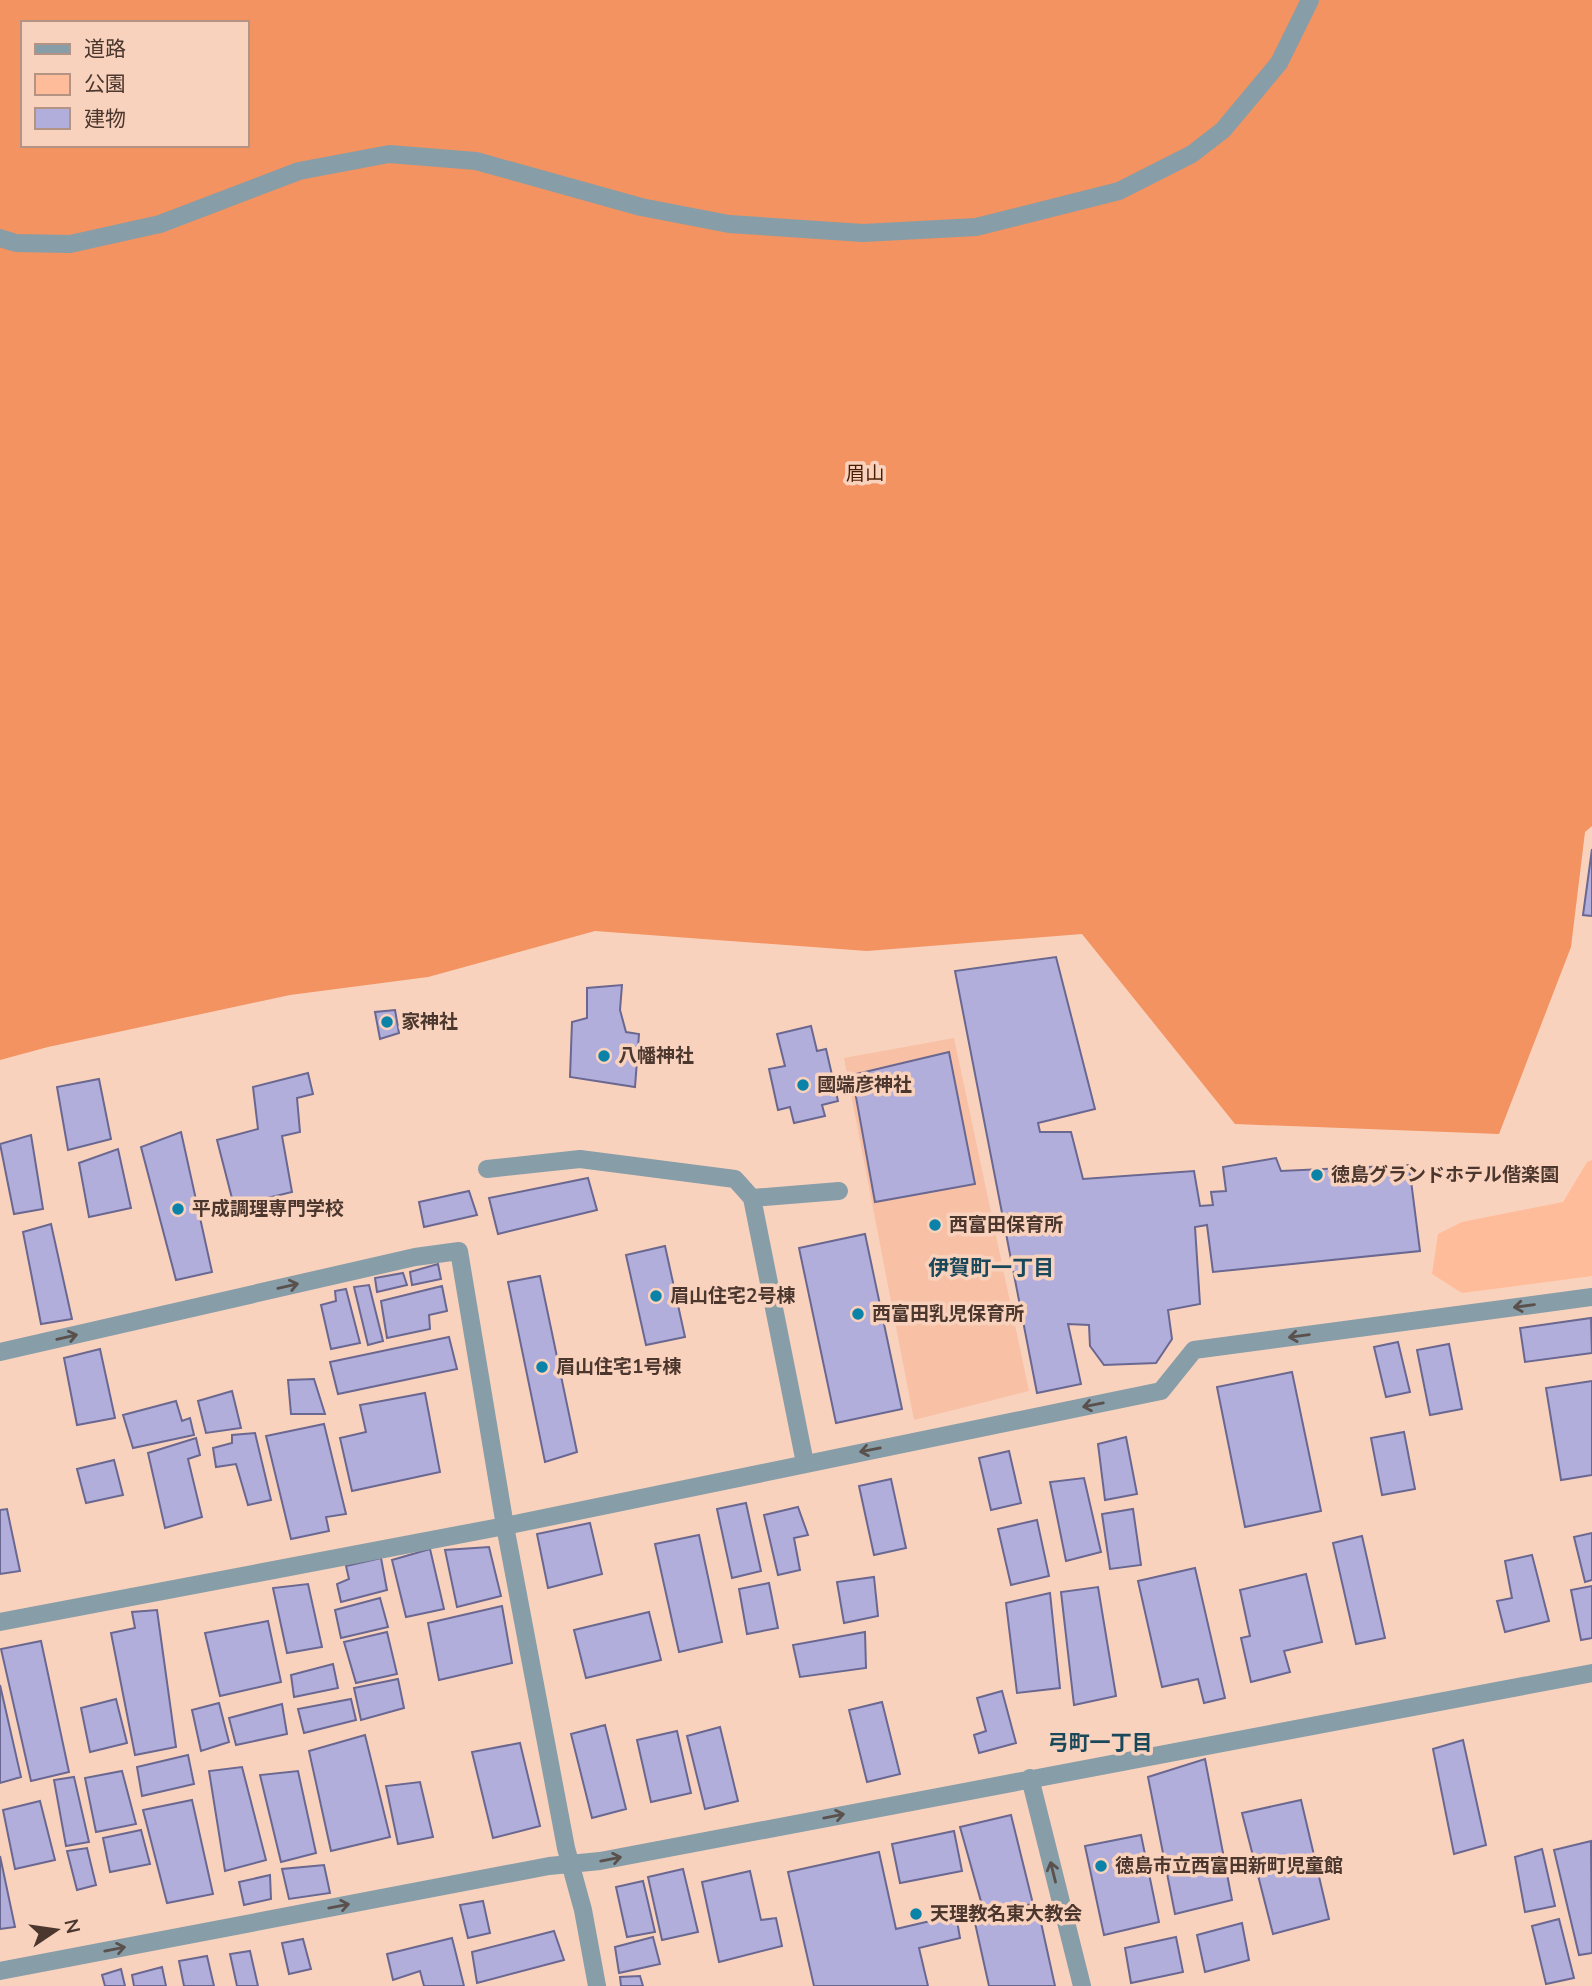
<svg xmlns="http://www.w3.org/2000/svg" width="1592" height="1986" viewBox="0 0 1592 1986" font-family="'Nunito Sans','Noto Sans JP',sans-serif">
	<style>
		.built { fill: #f8c0a5 }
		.green { fill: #ffbc9a }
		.forest { fill: #f29361; fill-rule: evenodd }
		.building { fill: #b1aedc; stroke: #6a6790; stroke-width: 2 }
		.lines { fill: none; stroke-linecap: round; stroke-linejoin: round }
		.service { stroke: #879da8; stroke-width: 18 }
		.minor { stroke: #879da8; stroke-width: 18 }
		.oneway { stroke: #5a504c }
		.poi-dot { fill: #0b82a8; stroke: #f9d2be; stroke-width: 2.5 }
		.labels { text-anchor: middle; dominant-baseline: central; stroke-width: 7; stroke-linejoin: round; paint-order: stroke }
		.park-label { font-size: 19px; fill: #4a1d01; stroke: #f9d2be }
		.poi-label { font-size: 19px; font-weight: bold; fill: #4b372e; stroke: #f9d2be; text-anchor: start }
		.neighbourhood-label { font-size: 21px; font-weight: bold; fill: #19485b; stroke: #f9d2be }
	</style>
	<rect width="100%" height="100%" fill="#f9d2be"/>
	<path class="built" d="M954,1038L1029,1391L914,1420L844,1058Z"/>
	<path class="green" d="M1592,1160V1276L1462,1293L1432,1274L1438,1234L1462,1222L1563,1202L1587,1162Z"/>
	<path class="forest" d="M0,0H1592V826L1585,832L1571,947L1499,1134L1235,1124L1082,934L867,951L595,931L428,977L290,995L48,1047L0,1060ZM23,23H247V145H23Z"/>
	<path class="building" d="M1592,849V916L1583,915Z
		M1056,957L1095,1109L1038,1123L1040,1132H1071L1083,1179L1194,1171L1200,1206L1213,1205L1211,1192L1226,1191L1223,1167L1276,1158L1281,1171L1409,1165L1420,1251L1213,1272L1207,1225L1195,1227L1200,1304L1168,1310L1172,1339L1156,1363L1104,1365L1090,1346L1089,1325L1068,1324L1081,1384L1037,1393L955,971Z
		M622,985L620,1010L626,1032L639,1034L635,1087L570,1077L572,1022L587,1018V988Z
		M395,1010L399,1033L380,1039L375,1012Z
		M811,1026L817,1051L826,1049L838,1101L822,1105L825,1116L794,1123L790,1107L778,1110L769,1069L785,1066L777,1034Z
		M949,1052L975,1184L875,1202L852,1075Z
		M308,1073L313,1094L297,1098L300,1132L282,1136L292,1192L234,1206L217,1140L258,1129L253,1087Z
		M99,1079L111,1139L68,1150L57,1087Z
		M181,1132L212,1272L176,1280L141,1147Z
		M31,1135L43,1209L14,1214L0,1144Z
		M118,1149L131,1208L89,1217L79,1163Z
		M588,1178L597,1210L498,1234L489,1198Z
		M469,1191L477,1215L424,1227L419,1202Z
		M51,1224L72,1319L41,1324L23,1232Z
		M865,1234L902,1409L836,1423L799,1248Z
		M665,1246L685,1337L646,1345L626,1255Z
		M438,1264L441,1279L412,1285L410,1272Z
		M403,1273L407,1285L377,1292L375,1278Z
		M540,1276L577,1452L545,1462L508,1282Z
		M369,1285L383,1341L368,1345L354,1287Z
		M442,1286L447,1311L429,1315L430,1329L387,1338L381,1301Z
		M346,1289L360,1343L331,1349L321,1305L336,1301L335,1291Z
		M1591,1318L1592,1353L1525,1362L1520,1328Z
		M449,1337L457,1369L338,1394L330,1362Z
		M1398,1342L1410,1392L1386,1397L1374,1347Z
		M1449,1344L1462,1409L1430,1415L1417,1350Z
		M100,1349L115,1418L77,1425L64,1358Z
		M1292,1372L1321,1511L1245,1527L1217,1387Z
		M314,1379L325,1414H291L288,1380Z
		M1592,1381V1475L1561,1480L1546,1388Z
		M232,1391L241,1428L206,1433L198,1401Z
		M425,1393L440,1472L352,1491L340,1438L366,1432L360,1405Z
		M176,1401L182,1421L190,1418L194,1435L133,1448L123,1415Z
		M324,1424L346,1514L326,1517L329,1531L291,1539L266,1436Z
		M1404,1432L1415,1489L1382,1495L1371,1438Z
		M255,1433L271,1500L248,1505L236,1464L216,1467L213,1448L232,1443V1435Z
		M1126,1437L1137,1494L1105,1500L1098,1444Z
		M196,1438L200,1455L188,1459L202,1517L165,1528L148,1453Z
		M1009,1451L1021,1503L991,1510L979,1458Z
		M114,1460L123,1495L86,1503L77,1469Z
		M1084,1478L1101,1552L1066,1561L1050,1482Z
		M891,1479L906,1548L874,1555L859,1486Z
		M746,1503L761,1571L732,1578L717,1509Z
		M798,1507L808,1535L794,1538L800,1570L778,1575L764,1515Z
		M7,1509L20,1571L0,1574V1510Z
		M1133,1509L1141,1565L1110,1569L1102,1514Z
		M1037,1520L1049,1576L1011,1585L998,1529Z
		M590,1523L602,1574L548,1588L537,1534Z
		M1592,1533V1580L1585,1582L1574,1537Z
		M699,1535L722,1642L679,1652L655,1544Z
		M1362,1536L1385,1638L1356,1644L1333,1543Z
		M489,1547L501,1596L457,1607L445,1550Z
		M430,1549L444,1609L406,1617L392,1560Z
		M1532,1555L1549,1621L1505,1632L1497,1601L1512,1598L1505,1561Z
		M381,1558L387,1590L341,1602L337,1584L349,1579L346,1566Z
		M1195,1568L1225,1698L1204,1703L1198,1679L1162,1687L1138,1581Z
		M1306,1574L1322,1642L1284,1651L1290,1672L1251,1682L1241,1638L1250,1636L1240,1590Z
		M874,1577L878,1616L844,1623L837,1582Z
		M769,1583L778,1628L747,1634L739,1589Z
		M308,1584L322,1647L287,1653L273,1588Z
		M1592,1586V1638L1581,1640L1571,1590Z
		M1098,1587L1116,1696L1074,1705L1061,1592Z
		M1050,1593L1060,1688L1017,1693L1006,1603Z
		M380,1598L388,1627L341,1638L335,1610Z
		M502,1606L512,1663L439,1680L428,1623Z
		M157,1610L176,1747L135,1755L111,1633L135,1628L132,1612Z
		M649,1612L661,1660L586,1678L574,1630Z
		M268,1621L281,1682L220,1696L205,1633Z
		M387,1632L397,1674L356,1683L344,1642Z
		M865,1632L866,1668L800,1677L793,1645Z
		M41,1641L69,1772L31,1781L1,1649Z
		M333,1664L338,1688L294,1697L291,1675Z
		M398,1679L404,1708L361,1720L354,1688Z
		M0,1685L21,1777L0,1783Z
		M1002,1691L1016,1743L979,1753L974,1735L986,1731L977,1698Z
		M116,1699L127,1743L90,1752L81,1708Z
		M351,1699L356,1720L304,1733L298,1709Z
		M882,1702L900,1774L867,1782L849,1710Z
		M219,1703L229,1742L201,1751L192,1710Z
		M282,1704L287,1734L236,1745L229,1718Z
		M605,1725L626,1809L592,1818L571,1734Z
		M720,1727L738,1801L705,1809L687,1736Z
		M677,1731L691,1793L651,1802L637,1740Z
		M365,1735L390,1837L331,1851L309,1751Z
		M1463,1740L1486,1845L1454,1854L1433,1749Z
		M520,1743L540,1826L493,1838L472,1752Z
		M188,1755L194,1784L142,1796L137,1767Z
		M1205,1759L1232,1900L1175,1914L1148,1777Z
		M242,1767L266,1860L225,1871L209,1771Z
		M122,1771L136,1824L96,1832L85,1778Z
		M298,1771L316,1853L281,1862L260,1775Z
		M74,1777L89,1842L66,1846L54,1780Z
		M420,1782L433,1837L398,1844L386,1786Z
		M192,1800L213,1894L167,1903L143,1810Z
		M1301,1800L1329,1919L1273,1934L1242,1813Z
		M40,1801L55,1860L15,1869L3,1810Z
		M1011,1815L1033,1904L984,1912L960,1827Z
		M141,1830L150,1864L110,1872L103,1838Z
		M954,1831L962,1871L900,1883L892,1844Z
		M1141,1835L1159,1922L1104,1935L1085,1846Z
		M1591,1841L1592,1953L1579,1955L1554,1850Z
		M87,1848L96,1885L77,1890L67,1851Z
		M1542,1849L1555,1906L1525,1912L1515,1857Z
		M879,1852L896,1929L956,1915L960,1938L919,1948L928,1986H814L788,1872Z
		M0,1856L15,1927L0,1929Z
		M324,1865L330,1893L289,1899L282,1869Z
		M683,1869L698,1932L662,1940L648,1877Z
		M750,1871L761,1920L776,1918L782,1946L719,1962L702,1882Z
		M270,1875L271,1899L244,1905L239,1882Z
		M643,1881L655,1932L627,1937L616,1887Z
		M483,1901L490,1933L468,1938L460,1905Z
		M1038,1909L1055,1986H989L975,1923Z
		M1559,1919L1574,1978L1546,1984L1532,1926Z
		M1242,1923L1249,1960L1205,1972L1197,1935Z
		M554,1931L564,1960L477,1983L472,1952Z
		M653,1937L660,1964L619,1973L615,1947Z
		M1176,1937L1183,1972L1131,1983L1125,1948Z
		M452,1938L464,1986H424L420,1971L393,1980L387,1954Z
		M303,1939L311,1969L289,1974L282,1943Z
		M250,1951L258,1986H237L230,1954Z
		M207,1956L214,1986H184L179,1961Z
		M162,1967L166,1986H134L132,1975Z
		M121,1969L125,1986H105L102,1975Z
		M640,1976L643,1986H621L620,1977Z"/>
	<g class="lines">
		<path class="service" d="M487,1169L580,1159L735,1179L752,1198L805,1463
			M752,1198L839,1191"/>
		<path class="minor" d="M0,238L16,243L70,244L160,224L299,171L389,154L476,161L641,207L729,224L863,233L976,227L1119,191L1192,154L1223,130L1279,63L1310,0
			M0,1352L415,1257L459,1251L505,1526L566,1848L583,1910L597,1986
			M0,1622L505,1526L1161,1391L1194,1350L1592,1297
			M1030,1778L1082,1986
			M0,1971L549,1866L600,1861L1592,1673"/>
	</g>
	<defs><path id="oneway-shaft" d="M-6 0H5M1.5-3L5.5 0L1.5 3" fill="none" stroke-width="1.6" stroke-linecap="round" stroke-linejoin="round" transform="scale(1.75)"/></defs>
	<g class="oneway">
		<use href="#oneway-shaft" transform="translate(288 1286) rotate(-13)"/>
		<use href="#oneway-shaft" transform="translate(1524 1306) rotate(172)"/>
		<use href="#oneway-shaft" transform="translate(1299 1336) rotate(172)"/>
		<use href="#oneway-shaft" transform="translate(67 1337) rotate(-13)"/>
		<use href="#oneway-shaft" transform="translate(1093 1405) rotate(169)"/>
		<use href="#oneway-shaft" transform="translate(870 1450) rotate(169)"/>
		<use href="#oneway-shaft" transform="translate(834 1816) rotate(-11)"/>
		<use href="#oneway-shaft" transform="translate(611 1859) rotate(-11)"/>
		<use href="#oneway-shaft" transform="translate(1053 1872) rotate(-104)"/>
		<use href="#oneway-shaft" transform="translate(339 1906) rotate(-11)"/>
		<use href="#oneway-shaft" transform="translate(115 1949) rotate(-11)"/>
	</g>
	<g class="poi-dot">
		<circle cx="387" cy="1022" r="7"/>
		<circle cx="604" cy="1056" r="7"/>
		<circle cx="803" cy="1085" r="7"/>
		<circle cx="1317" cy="1175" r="7"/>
		<circle cx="178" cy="1209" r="7"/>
		<circle cx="935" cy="1225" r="7"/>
		<circle cx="656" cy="1296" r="7"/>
		<circle cx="858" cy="1314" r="7"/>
		<circle cx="542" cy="1367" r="7"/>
		<circle cx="1101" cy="1866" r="7"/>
		<circle cx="916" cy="1914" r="7"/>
	</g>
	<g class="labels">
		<g class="park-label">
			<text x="865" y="474">眉山</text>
		</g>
		<g class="poi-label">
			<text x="401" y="1022">家神社</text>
			<text x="618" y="1056">八幡神社</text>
			<text x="817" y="1085">國端彦神社</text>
			<text x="1331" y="1175">徳島グランドホテル偕楽園</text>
			<text x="192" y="1209">平成調理専門学校</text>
			<text x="949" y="1225">西富田保育所</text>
			<text x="670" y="1296">眉山住宅2号棟</text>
			<text x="872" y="1314">西富田乳児保育所</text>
			<text x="556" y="1367">眉山住宅1号棟</text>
			<text x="1115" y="1866">徳島市立西富田新町児童館</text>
			<text x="930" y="1914">天理教名東大教会</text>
		</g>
		<g class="neighbourhood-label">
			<text x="991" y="1268">伊賀町一丁目</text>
			<text x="1100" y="1743">弓町一丁目</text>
		</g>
	</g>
	<rect x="21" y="21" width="228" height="126" fill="#f9d2be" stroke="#b39484" stroke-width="2"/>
	<rect x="35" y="44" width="35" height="10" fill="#879da8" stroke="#b39484" stroke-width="2"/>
	<text x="84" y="56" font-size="21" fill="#4b372e">道路</text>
	<rect x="35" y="74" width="35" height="21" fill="#ffbc9a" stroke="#b39484" stroke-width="2"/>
	<text x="84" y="91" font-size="21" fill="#4b372e">公園</text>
	<rect x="35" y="108" width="35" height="21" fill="#b1aedc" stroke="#b39484" stroke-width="2"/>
	<text x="84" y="126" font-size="21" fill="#4b372e">建物</text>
	<g transform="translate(56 1930) rotate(77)" stroke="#f9d2be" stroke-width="5" paint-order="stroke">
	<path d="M0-5L12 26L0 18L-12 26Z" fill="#4b372e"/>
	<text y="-10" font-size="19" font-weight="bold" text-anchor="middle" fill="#4b372e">N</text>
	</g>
</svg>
